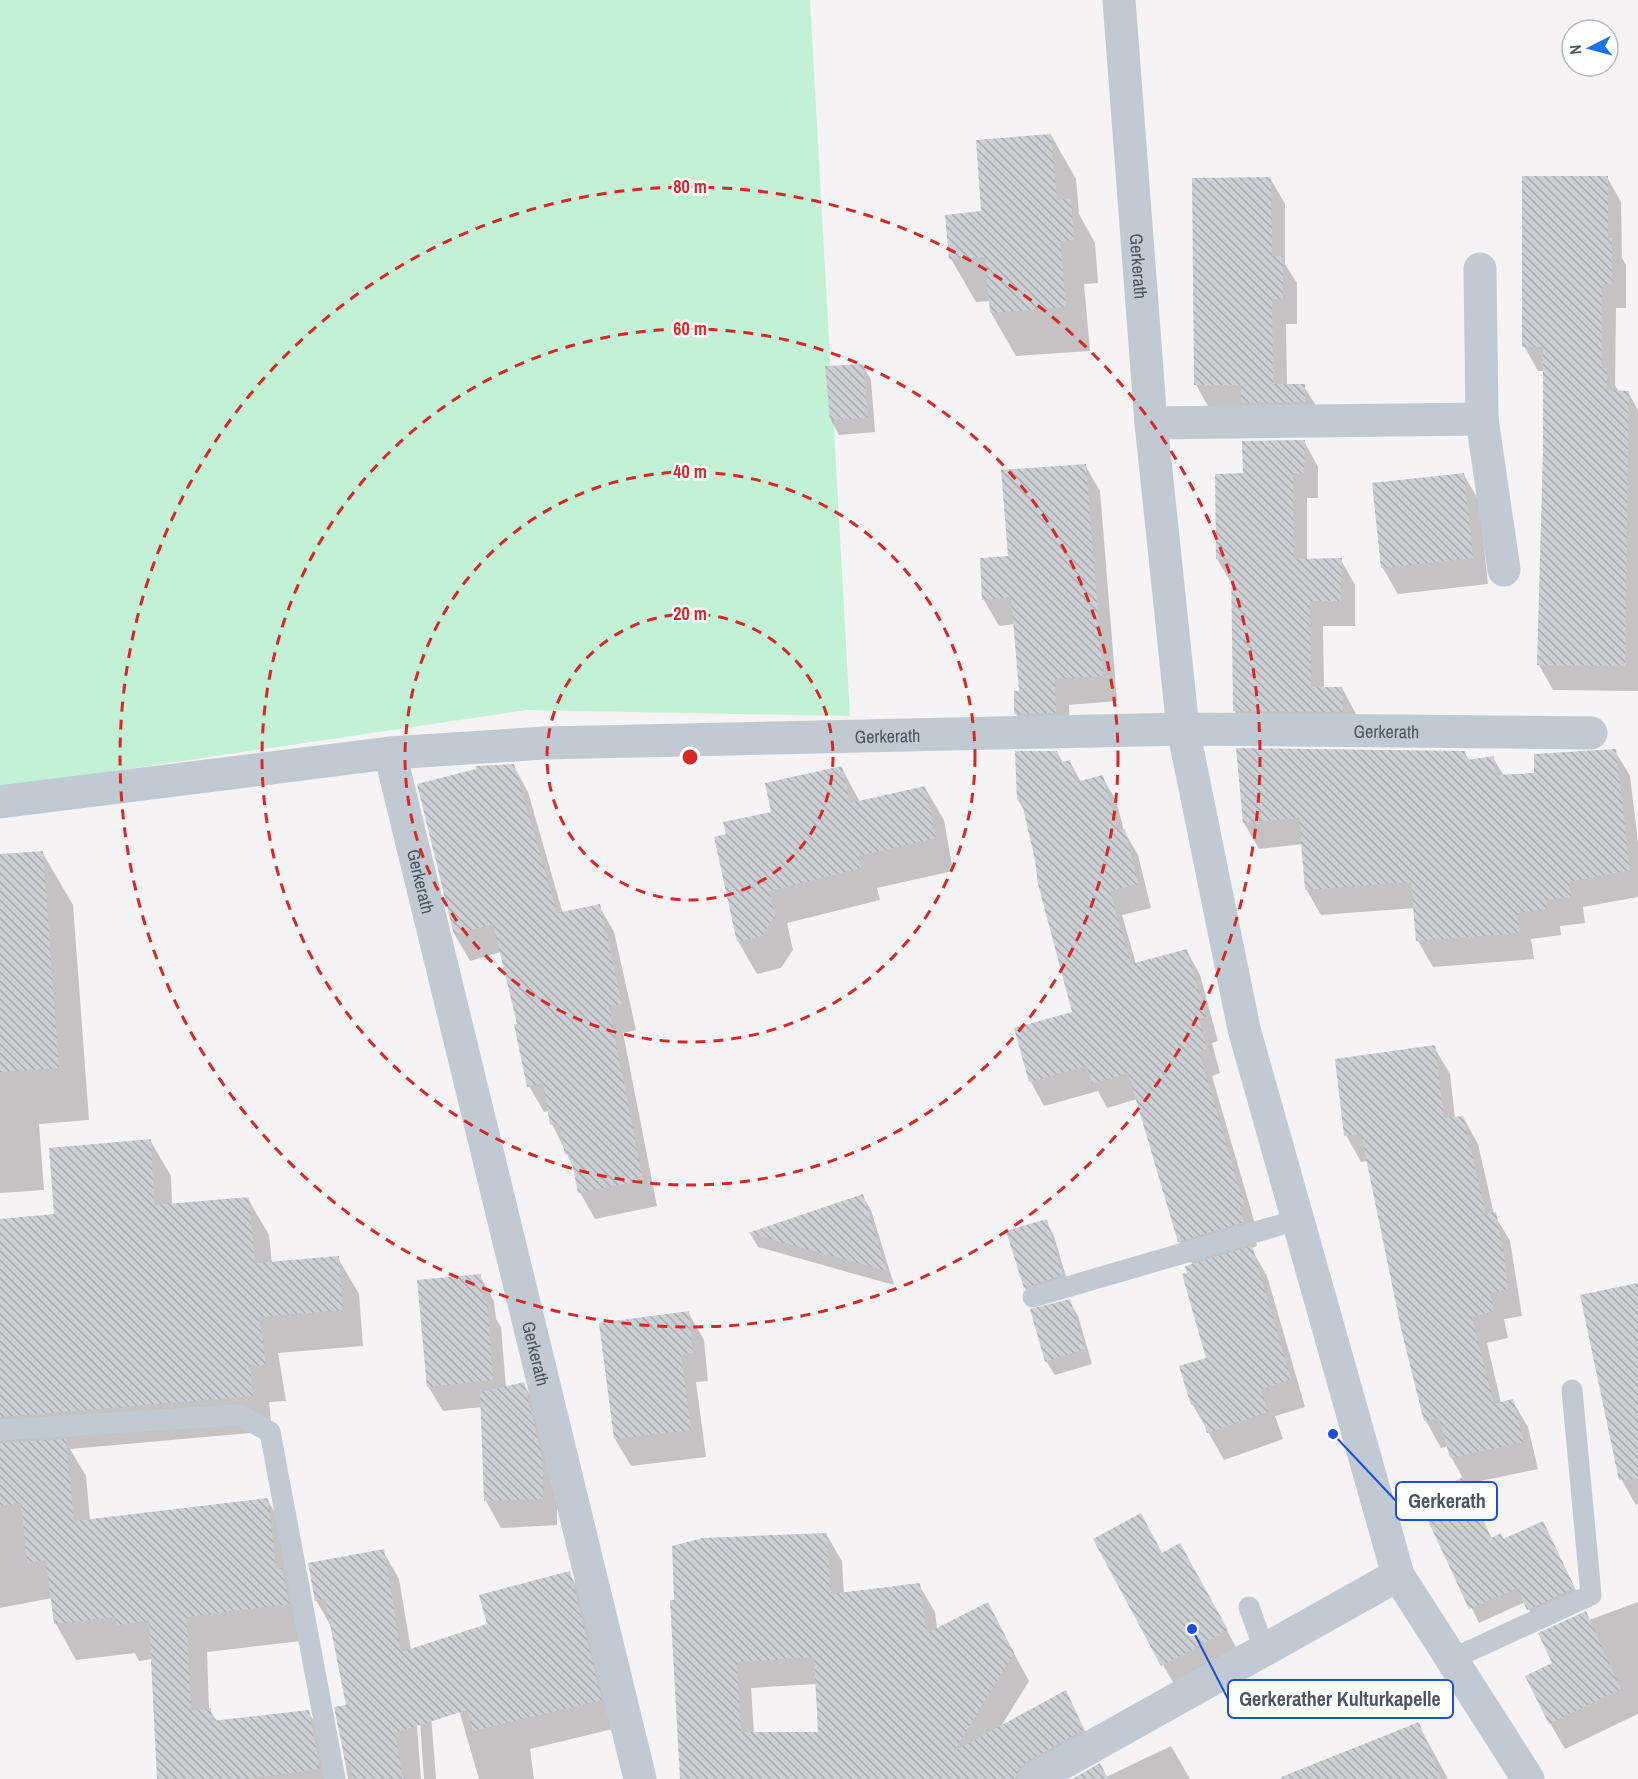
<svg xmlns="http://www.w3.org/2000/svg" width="1638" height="1779" viewBox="0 0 1638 1779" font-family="'Archivo Narrow',sans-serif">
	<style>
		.grass { fill: #c3f1d5 }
		.shadow { fill: #0003; fill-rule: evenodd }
		.building { fill: url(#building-back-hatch); fill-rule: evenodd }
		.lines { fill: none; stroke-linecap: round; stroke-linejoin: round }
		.service { stroke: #c1cad2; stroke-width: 21 }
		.minor { stroke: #c1cad2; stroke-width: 33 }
		.tertiary { stroke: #c1cad2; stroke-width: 33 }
		.ring { fill: none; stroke: #d62828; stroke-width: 3; stroke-dasharray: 10 8 }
		.labels { text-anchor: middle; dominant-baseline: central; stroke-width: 5; stroke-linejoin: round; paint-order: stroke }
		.street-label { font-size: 18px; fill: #4a5661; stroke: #fff }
		.centre { fill: #d62828; stroke: #fff; stroke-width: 3 }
		.ring-label { font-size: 18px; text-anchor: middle; font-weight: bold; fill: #d62828; stroke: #fff; stroke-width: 5; stroke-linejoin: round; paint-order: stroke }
		.leader { fill: none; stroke: #1d4ed8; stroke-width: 2 }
		.callout-dot { fill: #1d4ed8; stroke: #fff; stroke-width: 2 }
		.callout { fill: #fff; stroke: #1d4ed8; stroke-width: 2 }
		.callout-label { font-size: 20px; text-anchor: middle; font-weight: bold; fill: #4a5661 }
	</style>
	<defs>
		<pattern id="building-back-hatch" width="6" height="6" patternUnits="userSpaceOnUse" patternTransform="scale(1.5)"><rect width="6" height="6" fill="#cdcfd5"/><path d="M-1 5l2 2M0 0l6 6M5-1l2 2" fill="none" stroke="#a8abb0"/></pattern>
	</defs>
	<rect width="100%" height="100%" fill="#f5f3f3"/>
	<path class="grass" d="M0,0H810L850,716L527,710L0,788Z"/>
	<path class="shadow" d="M1051,135L1076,179L1079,214L1095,243L1098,283L1084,284L1090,351L1016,356L991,313L990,301L976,302L951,259L947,216L983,213Z
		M1607,177L1621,202L1622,258L1626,265V308H1616L1615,385L1619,392H1628L1638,410V691L1553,690L1539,665L1545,371H1538L1524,346Z
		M1270,178L1285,204V264L1297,283V324H1286L1287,385L1304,386L1319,411H1211L1196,385Z
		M863,365L871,380L875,432L839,435L831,420L827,368Z
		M1304,441L1318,467V498H1307V560H1341L1355,585V626H1323L1324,688H1342L1356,714L1357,737L1249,736L1234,710L1232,584L1217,559L1245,475Z
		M1085,465L1100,491L1117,701L1069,705L1070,738L1030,739L1016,714L1021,692L1015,624L999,626L984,600L981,559L1010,557Z
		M1464,475L1479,501L1488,584L1398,594L1382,567Z
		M1615,751L1630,776L1638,842V897L1583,907L1585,923L1560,926L1561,935L1531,939L1534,959L1433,967L1418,941L1415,908L1321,915L1306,889L1303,844L1259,849L1244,823L1464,752L1470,761L1493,758L1504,776L1535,775Z
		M1057,752L1063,763L1070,762L1081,782L1102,777L1116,800L1124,831L1138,855L1151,908L1122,915L1136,964L1187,951L1200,975L1218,1041L1212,1043L1220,1073L1212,1076L1257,1231L1253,1232L1257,1246L1251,1248L1267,1276L1305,1407L1275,1416L1283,1439L1224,1460L1193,1405L1181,1367L1208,1359L1189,1274L1193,1265L1179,1241L1137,1099L1107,1108L1098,1091L1044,1106L1031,1082L1016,1029L1074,1013L1025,812L1018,800Z
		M513,765L528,792L563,914L599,906L614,932L636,1030L623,1033L657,1206L595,1219L580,1192L575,1170L552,1124L549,1111L544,1112L529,1086L519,1025L501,952L470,961L455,935L419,785Z
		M841,767L860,802L925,788L944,820L953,871L877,888L880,900L787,923L793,950L781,968L757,974L738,941L728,836L773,813Z
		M42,852L73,905L89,1120L39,1124L44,1190L0,1193V855Z
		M1434,1047L1450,1074L1455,1118L1463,1117L1478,1144L1494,1214L1510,1241L1522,1316L1504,1319L1508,1338L1487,1343L1501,1403L1512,1400L1528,1427L1538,1469L1466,1484L1492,1539L1550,1537L1582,1603L1537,1624L1525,1602L1479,1623L1420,1500L1463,1478L1451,1457L1448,1446L1441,1448L1426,1421L1404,1332L1368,1161L1361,1162L1346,1135Z
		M150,1140L171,1176L172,1205L248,1199L269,1235L272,1263L338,1258L359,1294L363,1346L278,1353L286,1401L269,1402L272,1431L70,1449L86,1476L90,1520L267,1499L288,1535L309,1640L207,1652L209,1710L218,1722L308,1711L329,1747L335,1779H159L153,1659L139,1661L135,1653L76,1660L56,1624L52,1598L0,1608V1220L56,1216Z
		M862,1195L871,1210L894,1285L758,1247L750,1233Z
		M1046,1221L1054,1236L1070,1290L1033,1302L1025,1288L1008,1232Z
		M480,1276L494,1301L496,1319L501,1327L506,1387L523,1383L539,1410L557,1485V1525L501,1528L486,1501L482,1407L443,1411L428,1386Z
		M1638,1284V1504L1636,1505L1620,1477Z
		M1069,1301L1078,1316L1092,1364L1055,1375L1046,1361Z
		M688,1312L704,1340L708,1381L696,1382L706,1457L631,1466L615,1439L601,1324Z
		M826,1534L842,1561L844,1594L919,1585L935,1612L937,1629L987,1604L1029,1681L1000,1728L1065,1692L1098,1757L1062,1779H681L672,1601ZM817,1684L820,1733L754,1734L751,1688Z
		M383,1551L399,1579L411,1650L428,1677L436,1779H424L417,1676L413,1673L421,1779H348L336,1708L347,1706L332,1628L316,1600Z
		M1162,1555L1197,1575L1243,1660L1180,1694L1163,1665Z
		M569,1573L586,1601L617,1728L530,1749L534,1779H479L439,1641L489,1625Z
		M1638,1602V1714L1565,1749L1550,1723L1554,1664L1589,1620Z
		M1418,1724L1448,1779H1316Z
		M1171,1746L1190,1779H1075L1106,1777Z"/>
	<path class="building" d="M1051,134L1057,200L1071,198L1074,240L1060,241L1066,307L990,313L985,257L949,259L945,215L981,211L976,140Z
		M1522,176H1608V238H1612V284H1602V368H1607L1606,390L1629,391L1625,666L1537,665L1543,451V347H1522Z
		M1271,177L1272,256H1283V299H1272L1273,384H1305V402L1241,403V385H1194L1192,178Z
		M863,364L868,418L830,420L825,366Z
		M1305,440L1304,473H1293L1294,559L1342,558L1341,601H1310L1311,687H1342L1343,712L1233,711L1231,559H1216L1215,474L1243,473L1242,441Z
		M1086,464L1103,676L1055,679L1056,713L1014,714V691H1019L1011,597L982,600L980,558L1008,556L1001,470Z
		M1464,473L1473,558L1381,568L1372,483Z
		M1236,748L1465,751L1467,760L1494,756L1496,775L1534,773V754L1616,749L1630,870L1569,882L1571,897L1546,900L1547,909L1517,913L1520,933L1416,941L1411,882L1305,890L1299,818L1243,823Z
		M1015,751H1057L1058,763L1070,760L1076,782L1103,775L1118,831L1125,829L1138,884L1110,891L1131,964L1187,949L1206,1017L1199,1019L1207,1049L1199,1052L1245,1207L1240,1208L1244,1222L1178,1242L1128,1073L1092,1084L1087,1066L1029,1082L1014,1028L1072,1012L1038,884L1035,860L1021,799L1017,800Z
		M514,764L557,913L600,904L622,1004L609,1007L643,1180L578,1193L570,1153L565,1155L559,1123L550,1125L543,1083L527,1087L514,1024H517L493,924L454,935L417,784L476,769V766Z
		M842,766L850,803L925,786L936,838L859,856L862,868L769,891L775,916L762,936L737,942L714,837L726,834L723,822L771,812L765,783Z
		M43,851L59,1068L0,1072V854Z
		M1435,1045L1444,1118L1463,1116L1486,1214L1496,1212L1504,1256L1508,1289L1490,1293L1494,1311L1472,1317L1494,1404L1513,1399L1524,1442L1450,1458L1439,1418L1424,1421L1402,1333L1361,1134L1344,1136L1335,1059Z
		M151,1139L154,1205L249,1197L255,1263L339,1256L343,1310L259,1317L266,1365L250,1366L253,1396L0,1417V1219L54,1214L49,1148Z
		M863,1194L887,1271L748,1233Z
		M1047,1219L1063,1275L1024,1288L1006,1231Z
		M1252,1246L1291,1379L1261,1389L1268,1412L1207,1433L1198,1403L1191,1405L1179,1366L1206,1358L1182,1274L1187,1273L1185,1266Z
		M481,1274L483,1301L487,1300L493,1380L427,1387L417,1280Z
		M1638,1283V1479L1619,1480L1580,1295Z
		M1070,1299L1085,1349L1045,1362L1030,1309Z
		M689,1311L693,1353L681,1355L691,1430L614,1439L599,1323Z
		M524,1382L542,1456L543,1499L484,1501L480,1392Z
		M66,1439L74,1521L268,1498L276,1569L282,1568L289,1604L187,1617L191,1710L211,1708L212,1721L309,1710L320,1769L245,1779H157L149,1621L117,1625L116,1617L54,1624L46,1560L27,1563L21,1503L0,1506V1443Z
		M1463,1477L1491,1538L1501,1533L1503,1539L1543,1521L1575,1588L1527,1610L1517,1588L1469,1609L1418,1499Z
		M1141,1513L1162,1553L1180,1543L1228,1630L1161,1666L1093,1539Z
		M827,1533L831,1594L920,1583L927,1633L988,1602L1014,1653L954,1751L1066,1690L1084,1729L1025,1763L1018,1770L1015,1779H680L670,1600H674L672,1546L703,1538ZM814,1657L818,1732H741L737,1662Z
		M384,1549L401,1652L487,1624L479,1595L570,1571L602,1700L473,1731L467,1710L395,1733L403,1779H353L350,1765L346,1766L334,1707L346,1705L325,1599L315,1601L308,1563Z
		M1586,1611L1621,1689L1549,1724L1525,1676L1552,1663L1538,1633Z
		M1419,1722L1441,1779H1282L1281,1777Z
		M1100,1763L1108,1779H1072Z"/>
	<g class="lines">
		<path class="service" d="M1033,1297L1297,1220
			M0,1430L239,1415L270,1432L335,1779
			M1249,1607L1264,1649
			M1452,1659L1591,1595L1572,1390"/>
		<g class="minor">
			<path d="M1480,269L1482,419L1504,570"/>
			<path d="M1151,423L1482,419"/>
			<path id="s1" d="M390,753L640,1779"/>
			<path id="s2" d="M0,802L390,753L545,743L1183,729L1591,733"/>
		</g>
		<g class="tertiary">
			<path id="s3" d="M1119,0L1151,423L1183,729L1244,1029L1398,1575L1528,1779"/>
			<path d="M1034,1779L1398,1575"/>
		</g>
	</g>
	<g class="ring">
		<circle cx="690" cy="757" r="143"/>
		<circle cx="690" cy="757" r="285"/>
		<circle cx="690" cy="757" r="428"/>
		<circle cx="690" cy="757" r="570"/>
	</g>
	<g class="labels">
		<g class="street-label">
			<text stroke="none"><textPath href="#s3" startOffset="267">Gerkerath</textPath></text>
			<text stroke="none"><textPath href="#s2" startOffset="1390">Gerkerath</textPath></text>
			<text stroke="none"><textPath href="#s2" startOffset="891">Gerkerath</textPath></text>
			<text stroke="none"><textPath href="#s1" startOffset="132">Gerkerath</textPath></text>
			<text stroke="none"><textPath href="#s1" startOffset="618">Gerkerath</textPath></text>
		</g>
	</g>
	<circle cx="690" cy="757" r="9" class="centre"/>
	<g class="ring-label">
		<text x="690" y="193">80 m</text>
		<text x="690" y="335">60 m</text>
		<text x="690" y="478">40 m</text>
		<text x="690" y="620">20 m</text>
	</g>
	<path class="leader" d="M1333 1434L1396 1501M1192 1629L1228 1699"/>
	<g class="callout-dot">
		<circle cx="1333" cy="1434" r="6"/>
		<circle cx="1192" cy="1629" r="6"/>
	</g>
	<g class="callout">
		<rect x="1396" y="1482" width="101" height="38" rx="6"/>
		<rect x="1228" y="1680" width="225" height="38" rx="6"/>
	</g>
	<g class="callout-label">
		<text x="1447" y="1508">Gerkerath</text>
		<text x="1340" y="1706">Gerkerather Kulturkapelle</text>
	</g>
	<g transform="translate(1590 48) rotate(264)"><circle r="28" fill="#ffffff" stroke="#b7bbc0" stroke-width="1.5"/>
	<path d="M0-4.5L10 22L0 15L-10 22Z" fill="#1a73e8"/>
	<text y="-9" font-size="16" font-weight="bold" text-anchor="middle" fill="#4a5661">N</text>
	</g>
</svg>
